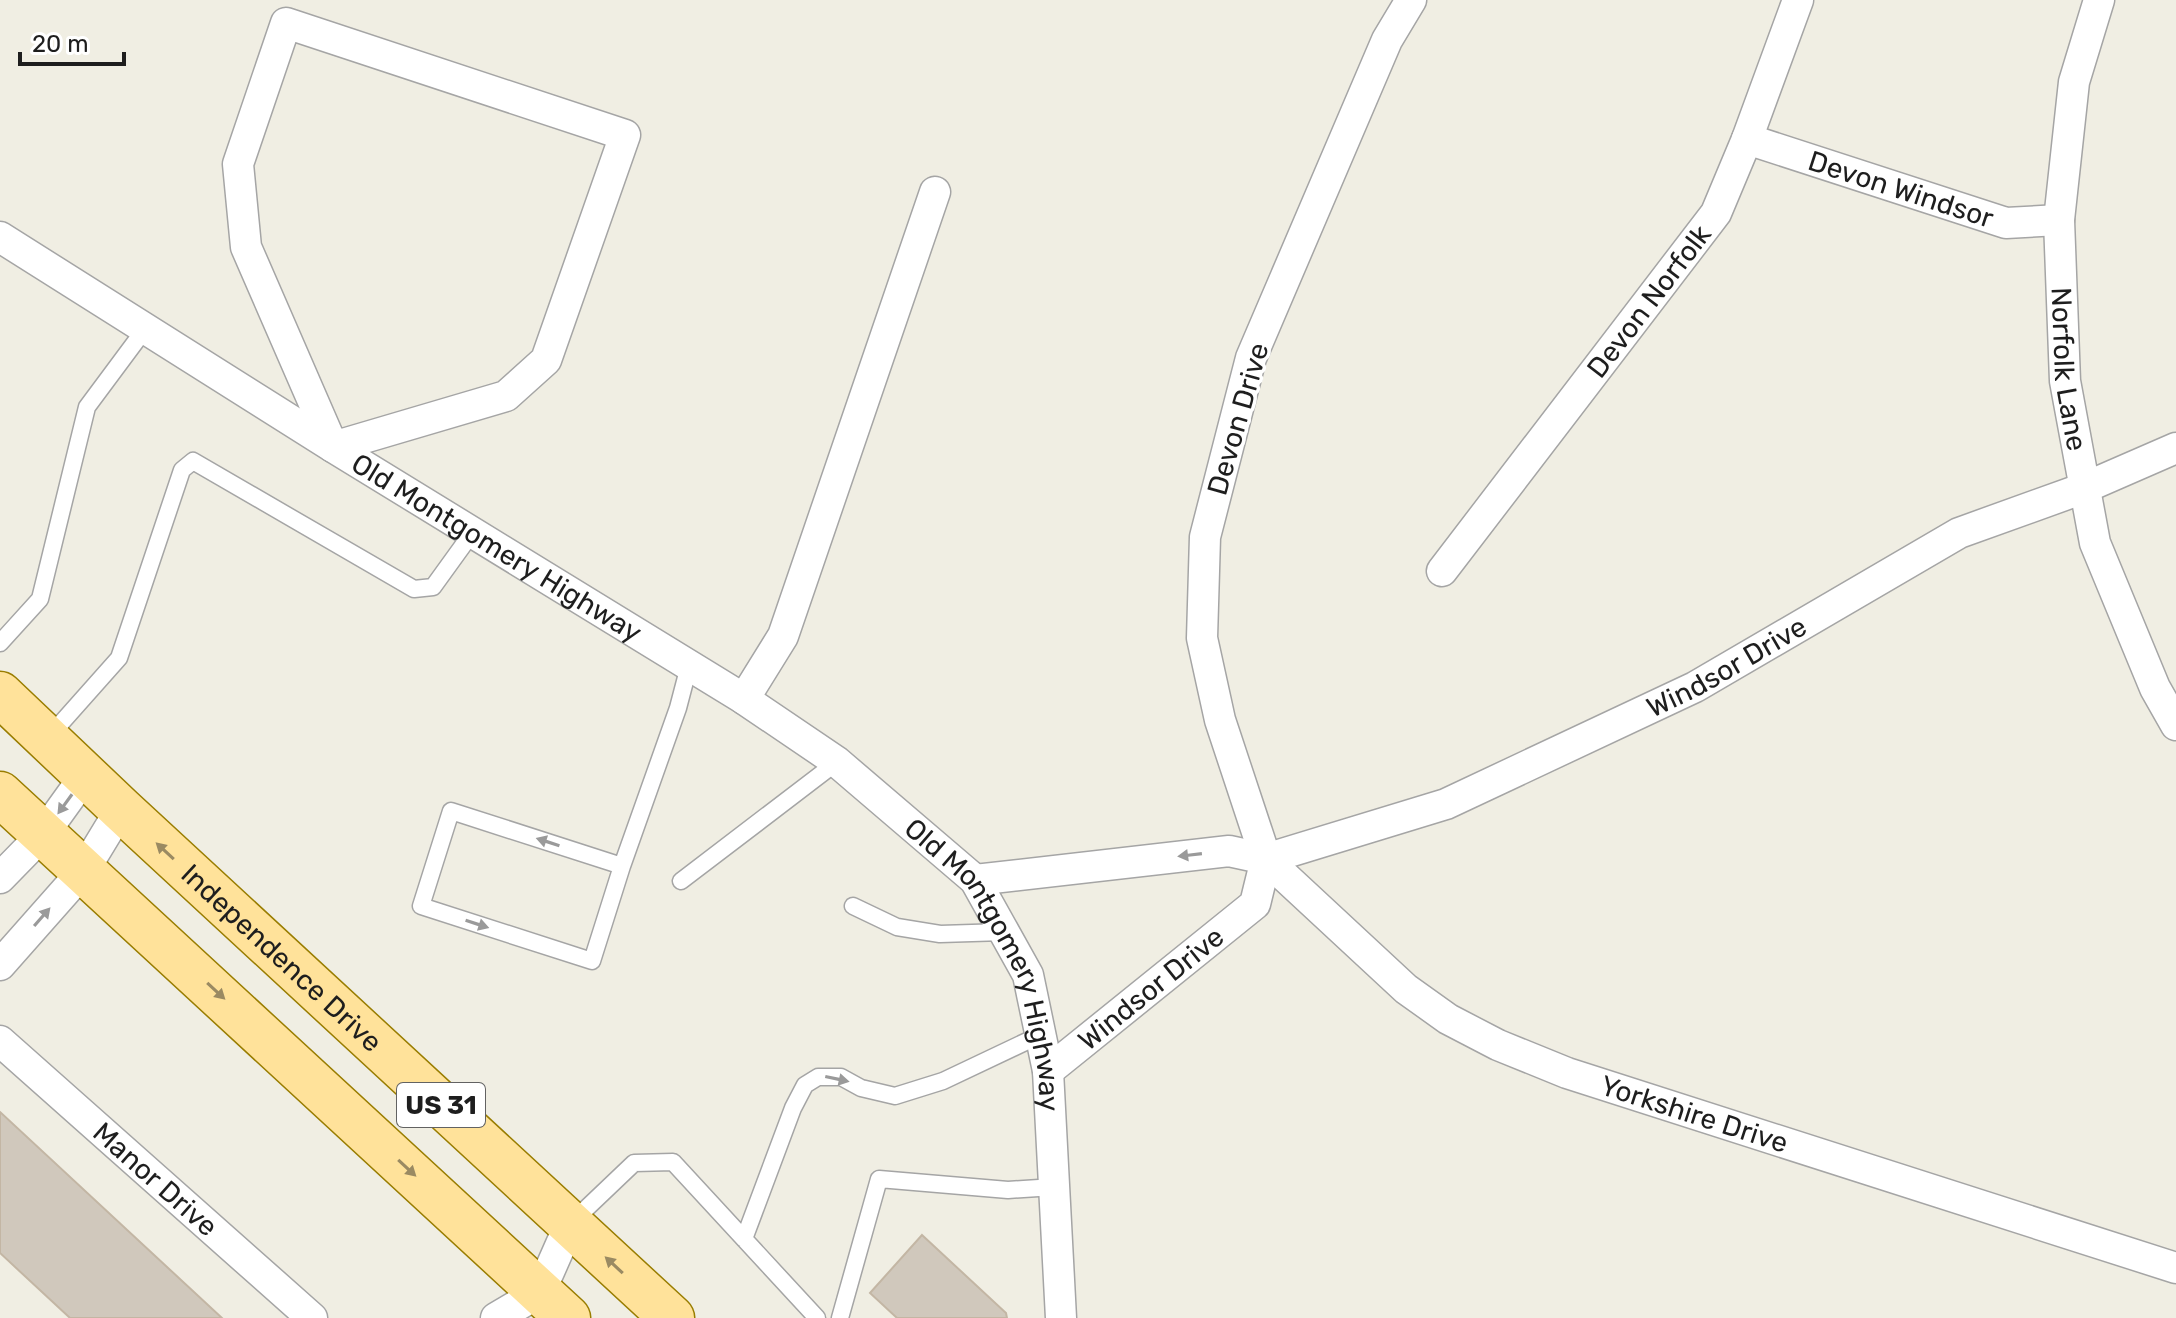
<svg xmlns="http://www.w3.org/2000/svg" width="2176" height="1318" viewBox="0 0 2176 1318" font-family="Rubik,sans-serif">
	<style>
		.building { fill: #d0c8bc; stroke: #c3b6a4; stroke-width: 2 }
		.lines { fill: none; stroke-linecap: round; stroke-linejoin: round }
		.service-casing { stroke: #a5a5a5; stroke-width: 19 }
		.minor-casing { stroke: #a5a5a5; stroke-width: 33 }
		.primary-casing { stroke: #997d00; stroke-width: 47 }
		.service { stroke: #fff; stroke-width: 16 }
		.minor { stroke: #fff; stroke-width: 30 }
		.primary { stroke: #ffe29a; stroke-width: 44 }
		.oneway { fill: #9a9a9a }
		.oneway2 { fill: #9a8a62 }
		.labels { text-anchor: middle; dominant-baseline: central; stroke-width: 7; stroke-linejoin: round; paint-order: stroke }
		.shield { fill: #fff; stroke: #626262; stroke-width: 2 }
		.shield-label { font-size: 26px; font-weight: bold; fill: #1e1e1e }
		.street-label { font-size: 28px; fill: #1e1e1e; stroke: #fff }
	</style>
	<rect width="100%" height="100%" fill="#f0eee3"/>
	<path class="building" d="M0,1112L222,1318H70L0,1253Z
		M922,1235L1006,1313L1007,1318H897L870,1293Z"/>
	<g class="lines">
		<defs>
			<path id="service" d="M0,643L40,599L87,407L145,329
				M47,739L119,658L182,470L193,461L414,589L433,587L472,533
				M622,866L451,811L421,906L592,961L622,866L678,708L689,666
				M681,881L837,762
				M853,906L897,927L940,934L1004,932
				M571,1223L634,1163L673,1162L817,1318
				M744,1239L793,1108L805,1085L818,1077H841L861,1088L895,1096L943,1081L1040,1035
				M840,1318L879,1179L1008,1190L1054,1187"/>
			<g id="minor">
				<path id="s1" d="M1411,0L1387,40L1251,358L1205,537L1202,638L1220,720L1266,859L1406,989L1448,1019L1498,1045L1567,1073L2176,1268"/>
				<path id="s2" d="M2099,0L2074,82L2059,220L2065,381L2095,543L2155,688L2176,725"/>
				<path d="M286,23L625,135L546,360L506,396L333,447L246,247L238,164Z"/>
				<path id="s3" d="M1747,139L2006,223L2059,220"/>
				<path id="s4" d="M0,237L333,447L744,699L837,762L975,880L1028,975L1048,1071L1061,1318"/>
				<path id="s5" d="M1442,571L1716,213L1747,139L1798,0"/>
				<path d="M744,699L783,636L935,192"/>
				<path d="M0,878L44,833L85,776"/>
				<path id="s6" d="M975,880L1229,851L1266,859L1446,804L1695,687L1959,533L2084,488L2176,448"/>
				<path d="M0,965L84,870L121,809"/>
				<path id="s7" d="M0,1041L312,1318"/>
				<path id="s8" d="M1048,1071L1255,904L1266,859"/>
				<path d="M496,1318L540,1292L570,1224"/>
			</g>
			<g id="primary">
				<path id="s9" d="M0,694L121,809L672,1318"/>
				<path d="M0,794L568,1318"/>
			</g>
		</defs>
		<use href="#service" class="service-casing"/>
		<use href="#minor" class="minor-casing"/>
		<use href="#primary" class="primary-casing"/>
		<use href="#service" class="service"/>
		<use href="#minor" class="minor"/>
		<use href="#primary" class="primary"/>
	</g>
	<defs><path id="oneway-solid" d="M-6-.8H1V-3.2L6.5 0L1 3.2V.8H-6Z" transform="scale(2)"/></defs>
	<g class="oneway">
		<use href="#oneway-solid" transform="translate(65 804) rotate(126)"/>
		<use href="#oneway-solid" transform="translate(548 842) rotate(-162)"/>
		<use href="#oneway-solid" transform="translate(1190 855) rotate(173)"/>
		<use href="#oneway-solid" transform="translate(42 917) rotate(-49)"/>
		<use href="#oneway-solid" transform="translate(477 924) rotate(18)"/>
		<use href="#oneway-solid" transform="translate(837 1079) rotate(12)"/>
	</g>
	<g class="oneway2">
		<use href="#oneway-solid" transform="translate(165 851) rotate(-137)"/>
		<use href="#oneway-solid" transform="translate(216 991) rotate(43)"/>
		<use href="#oneway-solid" transform="translate(407 1168) rotate(43)"/>
		<use href="#oneway-solid" transform="translate(614 1265) rotate(-137)"/>
	</g>
	<g class="labels">
		<rect class="shield" x="397" y="1083" width="88" height="44" rx="6"/>
		<g class="shield-label">
			<text x="441" y="1105">US 31</text>
		</g>
		<g class="street-label">
			<text stroke="none"><textPath href="#s3" startOffset="162">Devon Windsor</textPath></text>
			<text stroke="none"><textPath href="#s5" startOffset="340">Devon Norfolk</textPath></text>
			<text stroke="none"><textPath href="#s2" startOffset="374">Norfolk Lane</textPath></text>
			<text transform="translate(1238 419) rotate(-74)">Devon Drive</text>
			<text stroke="none"><textPath href="#s4" startOffset="586">Old Montgomery Highway</textPath></text>
			<text stroke="none"><textPath href="#s6" startOffset="794">Windsor Drive</textPath></text>
			<text stroke="none"><textPath href="#s9" startOffset="386">Independence Drive</textPath></text>
			<text stroke="none"><textPath href="#s4" startOffset="1250">Old Montgomery Highway</textPath></text>
			<text stroke="none"><textPath href="#s8" startOffset="132">Windsor Drive</textPath></text>
			<text stroke="none"><textPath href="#s1" startOffset="1416">Yorkshire Drive</textPath></text>
			<text stroke="none"><textPath href="#s7" startOffset="208">Manor Drive</textPath></text>
		</g>
	</g>
	<path d="M20 52v12h104v-12" fill="none" stroke="#1e1e1e" stroke-width="4"/>
	<text x="32" y="52" font-size="24" fill="#1e1e1e" stroke="#ffffff" stroke-width="6" paint-order="stroke">20 m</text>
</svg>
